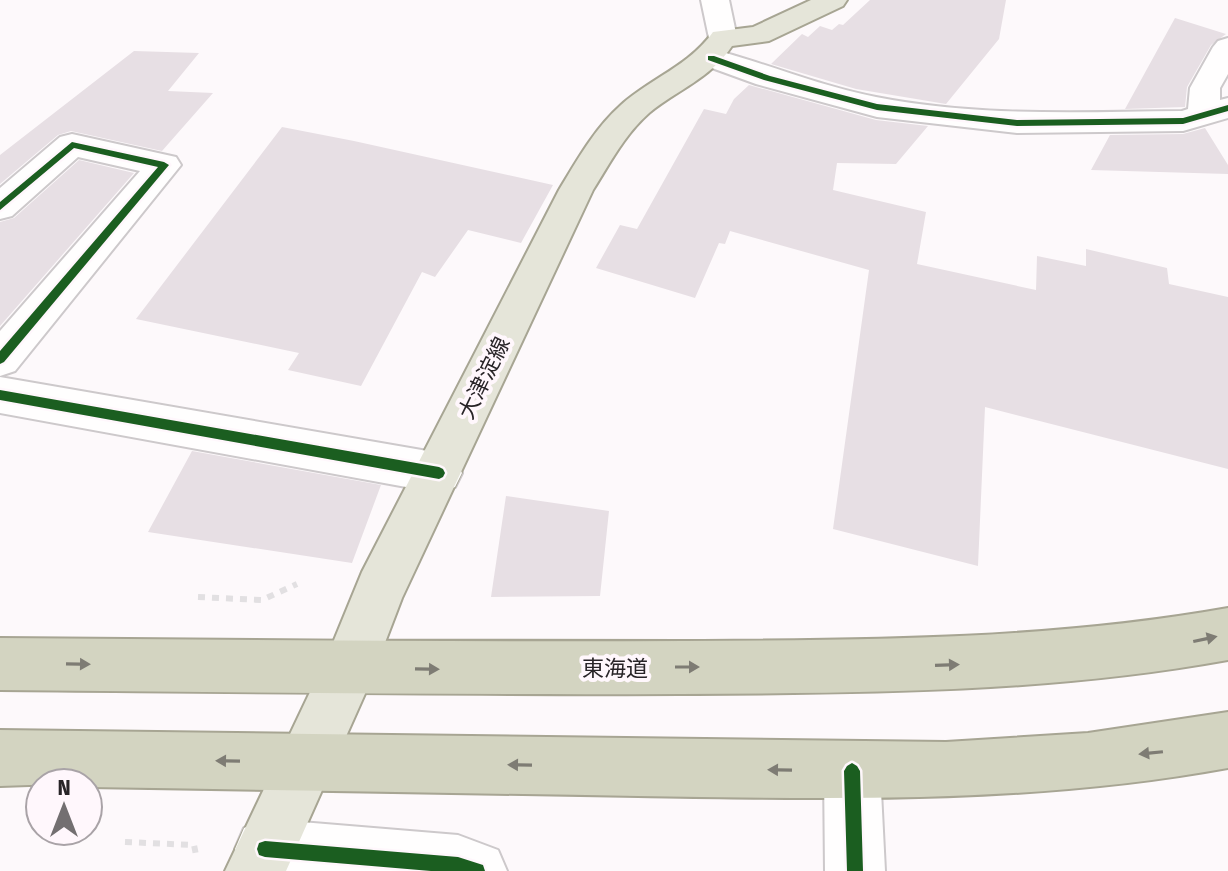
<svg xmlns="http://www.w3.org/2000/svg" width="1228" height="871" viewBox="0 0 1228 871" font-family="'Fira Sans Condensed','Noto Sans JP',sans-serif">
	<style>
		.building { fill: #e7dfe4 }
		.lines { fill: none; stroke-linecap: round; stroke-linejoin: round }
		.street-casing { stroke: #cdc9cb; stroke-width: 4 }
		.primary-casing { stroke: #a7a593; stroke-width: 4 }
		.highway-casing { stroke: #a7a593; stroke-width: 4 }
		.path { stroke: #e2e0e2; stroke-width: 6; stroke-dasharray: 7 7; stroke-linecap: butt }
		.street { fill: #fffefe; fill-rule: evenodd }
		.primary { fill: #e5e5d9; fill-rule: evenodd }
		.highway { fill: #d3d4c1; fill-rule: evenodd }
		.cycleway-casing { stroke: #fff7fc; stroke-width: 5 }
		.cycleway { fill: #1b5e20; fill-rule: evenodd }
		.oneway { fill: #7e7c74 }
		.labels { text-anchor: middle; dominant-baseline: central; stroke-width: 8; stroke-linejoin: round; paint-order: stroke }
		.street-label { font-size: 22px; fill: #282427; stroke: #fff7fc }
	</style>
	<rect width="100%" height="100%" fill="#fdf9fb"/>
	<path class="building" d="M870,0H1006L999,39L946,104L856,89L771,64L802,34L808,37L820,26L832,30L839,24L843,25Z
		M1175,18L1226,34L1211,45L1187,87L1185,107L1125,109Z
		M134,51L199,53L168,91L213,93L162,151L71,131L58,135L0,184V155Z
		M749,85L876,120L928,126L896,164L837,163L833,190L926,212L917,264L1036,290L1037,256L1086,266V249L1167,268L1169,284L1228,297V469L985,407L978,566L833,529L869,270L730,231L725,244L719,243L695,298L596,268L620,225L637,229L704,109L726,114L734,99Z
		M282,127L354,141L553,185L521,243L468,230L435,277L422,272L361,386L288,370L299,353L136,319Z
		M1205,128L1228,165V174L1091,170L1110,135L1183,134Z
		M79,160L134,173L0,326V222L14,218Z
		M192,451L381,485L352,563L148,532Z
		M506,496L609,511L600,596L491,597Z"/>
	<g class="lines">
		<defs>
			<path id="street" d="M701,0H729L737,38L733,44L723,47L713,44L709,38Z
				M1228,38V74L1220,88V100L1228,98V118L1183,131L1017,133L877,117L756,84L701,64L696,58L701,52L711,49C766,63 819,86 876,97C977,117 1080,112 1182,111L1188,109L1190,88L1213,47L1218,41Z
				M72,134L176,157L181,165L15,371L0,376V331L140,171L78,157L12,216L0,219V188L60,137Z
				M0,377L439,453L455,459L462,473L455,487L439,493L0,413Z
				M852,743L872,751L880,771L885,871H825L824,771L832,751Z
				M265,819L458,835L498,850L507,871H246L235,849L244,828Z"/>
			<path id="primary" d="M811,0H847L843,6L769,41L732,46C711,78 677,90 649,113C625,134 610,163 593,190L402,598L368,687L286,871H225L330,650L362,572L559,190C577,160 595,128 621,105C651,78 689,66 713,32L753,27Z"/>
			<path id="highway" d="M1228,608V660C1046,693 864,693 680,694C453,695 227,692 0,690V638C229,640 457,642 686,641C868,640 1048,640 1228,608Z
				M1228,712V768C1032,804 836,799 638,796C455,793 271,790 88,787V783L0,786V730L946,742L1088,733Z"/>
		</defs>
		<use href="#street" class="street-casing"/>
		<use href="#primary" class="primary-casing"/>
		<use href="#highway" class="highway-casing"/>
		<path class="path" d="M198,597L262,600L297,584
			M125,842L194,845L196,855"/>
		<use href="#street" class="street"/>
		<use href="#primary" class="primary"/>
		<use href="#highway" class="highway"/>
		<defs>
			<path id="cycleway" d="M708,56H714L770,76L877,104L1017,120L1183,118L1228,105V111L1183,124L1017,126L877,110L764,80L708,60Z
				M72,142L164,162L169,165L4,362L0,364V351L158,167L74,148L0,210V202Z
				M0,390L439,467L443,469L445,473L443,477L439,479L0,400Z
				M852,763L857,766L860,771L863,871H847L844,771L847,766Z
				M265,841L458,857L483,865L485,871H431L265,857L259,855L257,849L259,843Z"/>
		</defs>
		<use href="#cycleway" class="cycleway-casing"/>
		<use href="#cycleway" class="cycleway"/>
	</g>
	<defs><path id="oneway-solid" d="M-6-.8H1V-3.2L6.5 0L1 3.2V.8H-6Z" transform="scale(2)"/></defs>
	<g class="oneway">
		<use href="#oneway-solid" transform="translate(1205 639) rotate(-12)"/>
		<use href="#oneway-solid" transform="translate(78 664) rotate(1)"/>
		<use href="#oneway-solid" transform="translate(947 665) rotate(-2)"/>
		<use href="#oneway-solid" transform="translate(687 667)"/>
		<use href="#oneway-solid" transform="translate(427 669) rotate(1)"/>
		<use href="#oneway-solid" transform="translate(1151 753) rotate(174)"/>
		<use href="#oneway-solid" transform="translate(228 761) rotate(-179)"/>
		<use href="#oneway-solid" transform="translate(520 765) rotate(-179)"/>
		<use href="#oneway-solid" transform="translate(780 770) rotate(-179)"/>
	</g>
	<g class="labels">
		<g class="street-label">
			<text transform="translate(484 378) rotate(-64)">大津淀線</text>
			<text x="615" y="668">東海道</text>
		</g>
	</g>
	<g transform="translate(64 807)"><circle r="38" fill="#fff7fc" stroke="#a9a3a7" stroke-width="2"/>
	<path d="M0-6L14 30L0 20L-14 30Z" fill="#736f71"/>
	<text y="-12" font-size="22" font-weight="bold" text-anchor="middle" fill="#282427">N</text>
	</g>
</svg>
